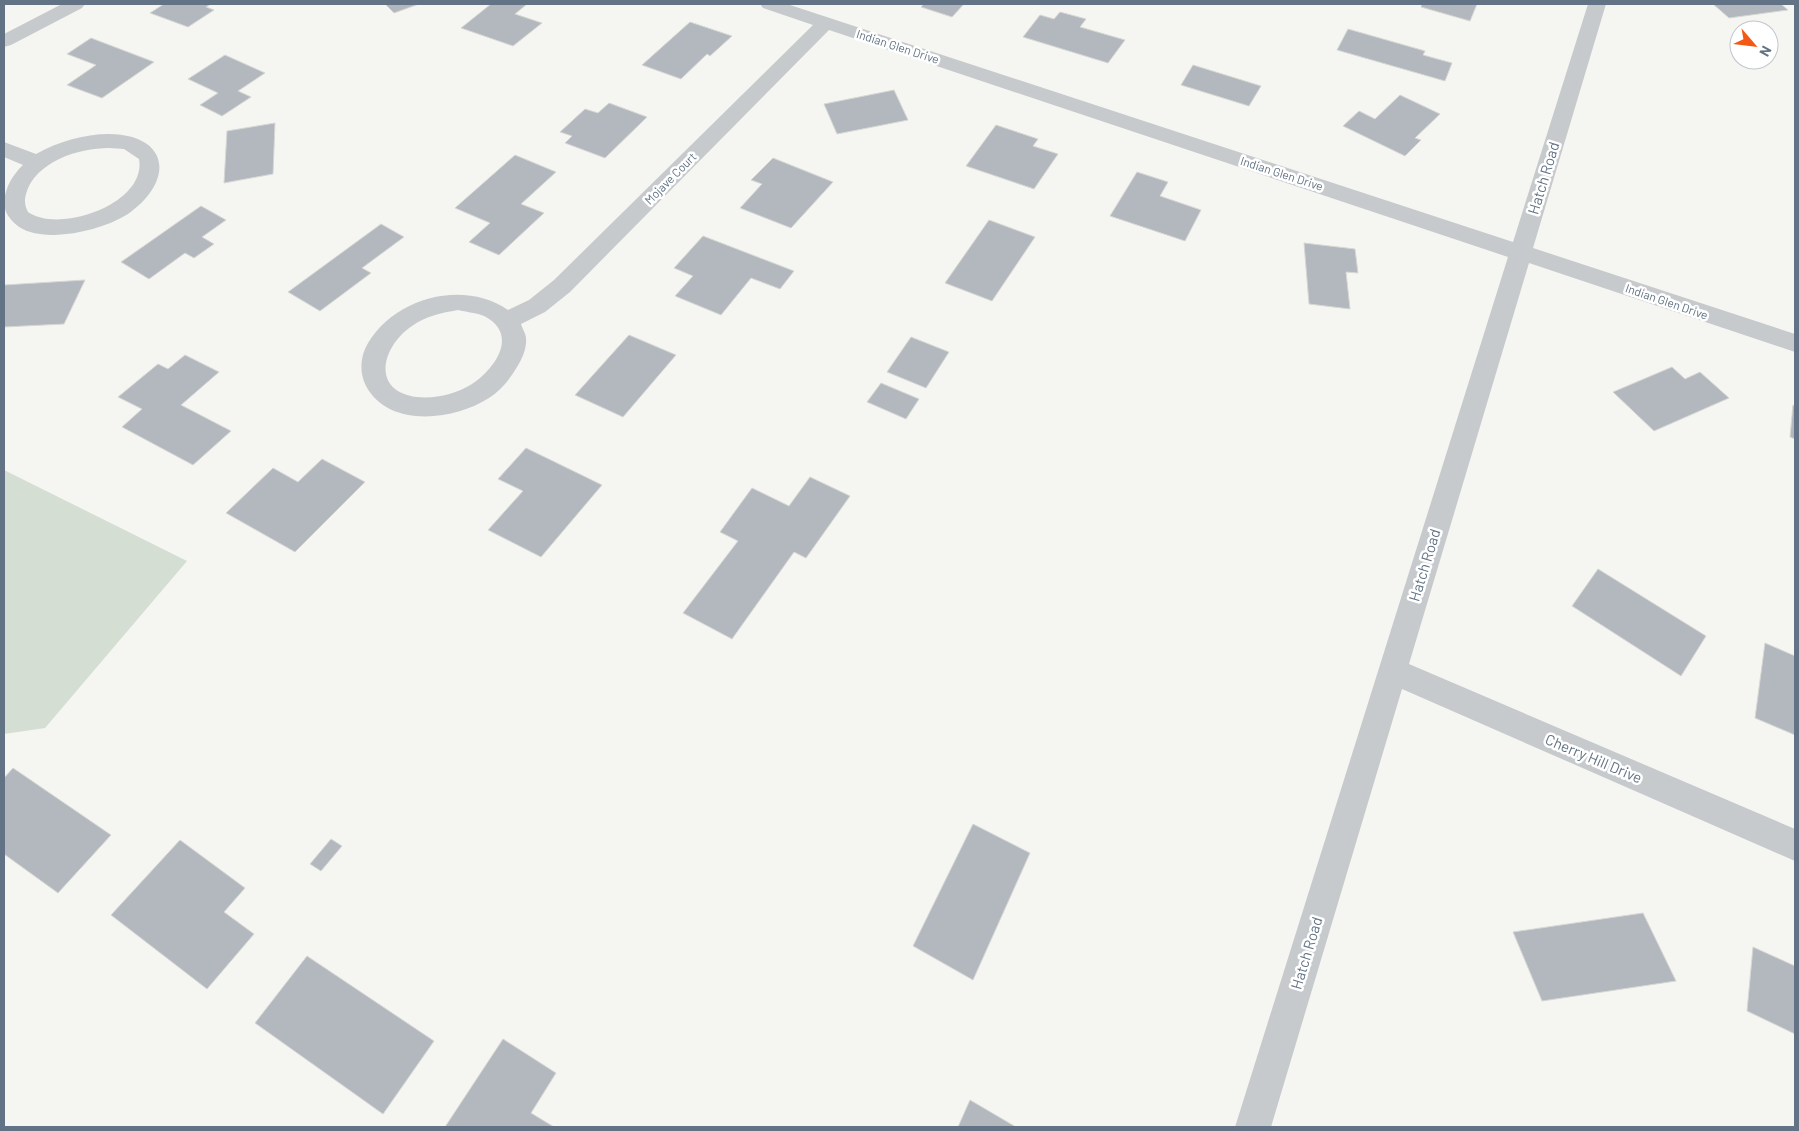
<svg xmlns="http://www.w3.org/2000/svg" width="1799" height="1131" viewBox="0 0 1799 1131" font-family="Barlow,sans-serif">
	<style>
		.green { fill: #d5ded2 }
		.building { fill: #b2b8be; stroke: #d7d7d4 }
		.lines { fill: none; stroke-linecap: round; stroke-linejoin: round }
		.minor { fill: #c7cacd; fill-rule: evenodd }
		.labels { text-anchor: middle; dominant-baseline: central; stroke-width: 5; stroke-linejoin: round; paint-order: stroke }
		.far-street-label { font-size: 12px; fill: #627385; stroke: #fff }
		.street-label { font-size: 15px; fill: #627385; stroke: #fff }
	</style>
	<rect width="100%" height="100%" fill="#f5f6f1"/>
	<path class="green" d="M4,470L187,561L45,728L4,734Z"/>
	<path class="building" d="M164,4H211L206,7L214,10L188,27L150,13Z
		M385,4H419L394,13Z
		M491,4H527L515,14L542,23L513,46L461,28Z
		M924,4H964L952,17L921,7Z
		M1422,4H1477L1470,21L1421,7Z
		M1713,4H1781L1788,10L1729,18Z
		M1060,12L1086,19L1080,27L1125,40L1108,63L1023,37L1040,15L1054,19Z
		M690,22L732,36L710,56L707,54L681,79L642,65Z
		M1348,29L1425,51L1423,55L1452,63L1445,81L1337,50Z
		M91,38L154,62L102,98L67,85L96,65L67,54Z
		M225,55L265,73L238,91L251,97L222,116L200,105L218,93L188,79Z
		M1193,65L1261,86L1249,106L1181,85Z
		M894,90L908,120L837,134L824,104Z
		M1400,95L1440,114L1415,138L1421,140L1405,156L1343,126L1359,111L1375,119Z
		M609,103L647,117L605,158L565,143L572,136L560,132L585,109L598,113Z
		M275,123L273,174L224,183L227,131Z
		M996,125L1038,139L1033,146L1058,154L1034,189L966,166Z
		M515,155L556,172L521,204L544,213L499,255L469,242L490,223L455,208Z
		M773,158L833,182L791,228L740,208L762,184L751,180Z
		M1137,172L1168,182L1160,196L1201,210L1185,241L1110,216Z
		M201,206L226,220L202,237L214,244L194,258L185,253L149,279L121,262Z
		M989,220L1035,237L992,301L945,283Z
		M381,224L404,237L362,268L371,273L320,311L288,292Z
		M703,236L794,271L780,289L751,278L721,315L675,296L693,276L674,268Z
		M1304,243L1355,249L1358,273L1346,272L1350,309L1309,304Z
		M85,280L64,324L4,327V285Z
		M629,335L676,355L623,417L575,395Z
		M911,337L949,352L926,388L887,372Z
		M185,355L219,372L181,405L231,431L193,465L122,427L142,409L118,397L158,364L168,369Z
		M1672,367L1685,379L1700,372L1729,398L1654,431L1613,392Z
		M881,383L919,399L906,419L867,402Z
		M1793,405L1795,406V439L1790,437Z
		M526,448L602,485L541,557L488,530L523,491L498,479Z
		M322,459L365,482L295,552L226,513L273,468L298,482Z
		M810,477L850,496L806,558L794,552L732,639L683,613L738,541L720,532L752,488L789,506Z
		M1598,569L1706,636L1681,676L1572,606Z
		M1765,643L1795,656V735L1755,718Z
		M13,768L111,835L58,893L4,854V778Z
		M973,824L1030,853L973,980L913,946Z
		M331,839L342,846L321,871L310,864Z
		M180,840L245,888L224,912L254,934L207,989L111,915Z
		M1643,913L1676,981L1542,1001L1513,932Z
		M1753,947L1795,966V1034L1747,1011Z
		M307,956L434,1041L383,1114L255,1023Z
		M503,1039L556,1073L531,1113L554,1127H445Z
		M970,1100L1016,1127H958Z"/>
	<g class="lines">
		<path class="minor" d="M62,4H85L82,8L11,45L4,47V34Z
			M760,4H787L1513,242L1588,4H1606L1533,248L1795,334V352L1529,263L1409,664L1795,829V861L1402,689L1271,1127H1235L1508,257L829,30L570,292L545,312L521,324C522,328 526,334 526,338C527,348 522,359 517,367C510,379 501,390 489,398C455,420 389,429 366,386C360,374 360,361 365,349C389,299 462,278 508,310L529,300L554,280L813,25L763,8ZM458,310C466,312 477,313 484,316C519,334 496,368 472,384C456,394 435,399 417,397C370,391 382,346 412,326C426,316 441,313 458,310Z
			M109,134C171,135 174,182 128,214C107,227 79,234 55,235C34,235 16,231 6,212C0,196 11,176 23,165L4,157V142L36,154C57,142 84,134 109,134ZM109,148L124,149L139,159C147,204 59,234 28,212C25,207 24,200 26,194C35,162 78,148 109,148Z"/>
	</g>
	<g class="labels">
		<g class="far-street-label">
			<text transform="translate(898 46) rotate(18)">Indian Glen Drive</text>
			<text transform="translate(1282 173) rotate(18)">Indian Glen Drive</text>
			<text transform="translate(670 178) rotate(-45)">Mojave Court</text>
			<text transform="translate(1667 301) rotate(19)">Indian Glen Drive</text>
		</g>
		<g class="street-label">
			<text transform="translate(1543 178) rotate(-73)">Hatch Road</text>
			<text transform="translate(1424 565) rotate(-73)">Hatch Road</text>
			<text transform="translate(1594 758) rotate(23)">Cherry Hill Drive</text>
			<text transform="translate(1306 953) rotate(-73)">Hatch Road</text>
		</g>
	</g>
	<rect width="1799" height="1131" fill="none" stroke="#627385" stroke-width="10"/>
	<g transform="translate(1754 45) rotate(118)"><circle r="24" fill="#ffffff" stroke="#c0c7ce"/>
	<path d="M0-4L9 19L0 12L-9 19Z" fill="#f35914"/>
	<text y="-8" font-size="14" font-weight="bold" text-anchor="middle" fill="#627385">N</text>
	</g>
</svg>
